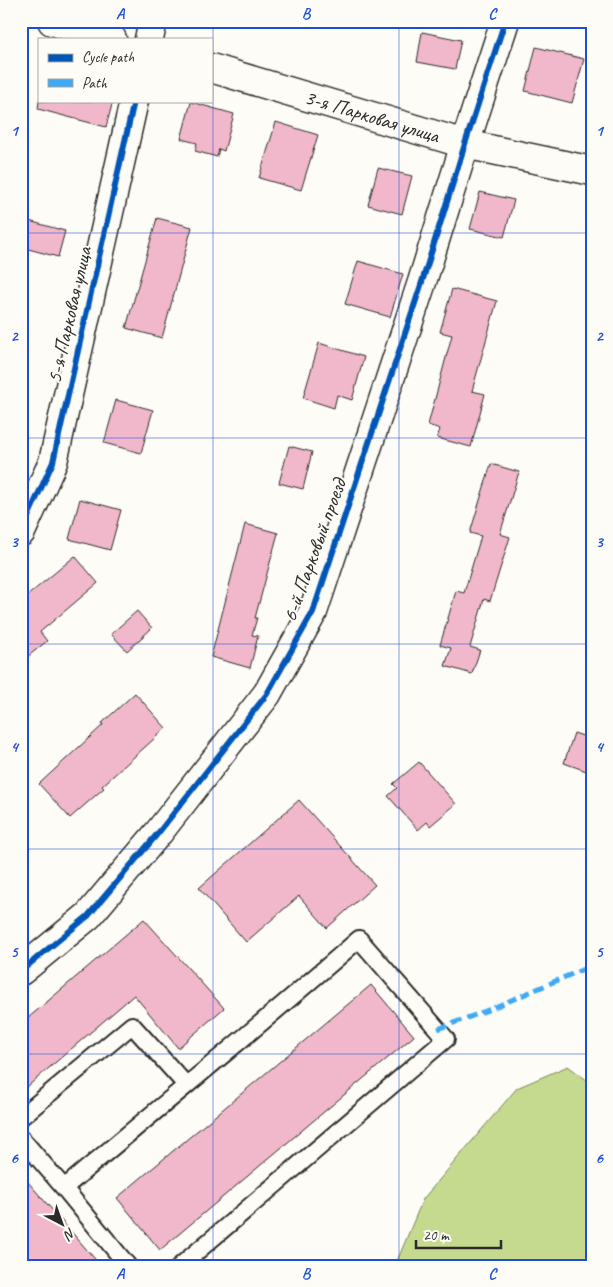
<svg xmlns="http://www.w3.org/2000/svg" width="613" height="1287" viewBox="0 0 613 1287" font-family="Caveat,sans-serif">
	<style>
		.green { fill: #c6da8f; stroke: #78825d }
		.building { fill: #f1b8cc; stroke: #2b2b2b }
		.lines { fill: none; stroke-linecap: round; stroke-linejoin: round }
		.service-casing { stroke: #2b2b2b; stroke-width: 20 }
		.minor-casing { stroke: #2b2b2b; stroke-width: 31 }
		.service { stroke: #fdfcf7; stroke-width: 16 }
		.minor { stroke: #fdfcf7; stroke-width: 28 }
		.quiet { stroke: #3fa9f5; stroke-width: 5; stroke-dasharray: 10 5; stroke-linecap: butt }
		.cycleway-casing { stroke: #fdfcf7; stroke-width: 9 }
		.cycleway { stroke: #0057b8; stroke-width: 6 }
		.grid { fill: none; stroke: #1d4ed8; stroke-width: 1; stroke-opacity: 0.55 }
		.labels { text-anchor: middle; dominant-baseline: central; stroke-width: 4; stroke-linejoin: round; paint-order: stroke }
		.street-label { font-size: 21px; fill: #2b2b2b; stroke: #fdfcf7 }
		.neatline { fill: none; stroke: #1d4ed8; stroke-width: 2 }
		.grid-label { font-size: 16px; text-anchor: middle; font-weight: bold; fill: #1d4ed8 }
	</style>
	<rect width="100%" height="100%" fill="#fdfcf7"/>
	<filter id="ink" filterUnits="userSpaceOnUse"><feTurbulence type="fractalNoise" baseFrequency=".02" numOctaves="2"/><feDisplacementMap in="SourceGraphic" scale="10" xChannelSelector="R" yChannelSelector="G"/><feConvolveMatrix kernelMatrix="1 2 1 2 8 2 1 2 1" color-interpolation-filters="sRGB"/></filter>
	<g filter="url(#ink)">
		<path class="green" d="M568,1066L592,1084V1266H395L423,1199L517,1088Z"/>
		<path class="building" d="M422,32L461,40L455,69L417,62Z
			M536,47L584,59L572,103L525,91Z
			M39,101H113L106,127L38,109Z
			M191,102L234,114L224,151L219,149L217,157L195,151L197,143L181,139Z
			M276,122L318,135L301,190L259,178Z
			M378,168L412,176L402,214L368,205Z
			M480,192L514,200L504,237L470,229Z
			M157,218L192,227L162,338L126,328Z
			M29,221L65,231L58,257L21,247Z
			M358,261L403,274L390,317L345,304Z
			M452,289L497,301L472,391L485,394L471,447L437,438L440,429L428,425L452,335L440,332Z
			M319,343L364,357L352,400L337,395L334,408L303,398Z
			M116,400L153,410L141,453L104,443Z
			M289,446L312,452L303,489L279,483Z
			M491,464L519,472L500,534L510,537L490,601L484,599L470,647L480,650L472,674L445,666L451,648L440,645L456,591L464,593L481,536L470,533Z
			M80,499L121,510L110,550L69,539Z
			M245,524L278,533L255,618H257L252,635L258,636L250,668L211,657Z
			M75,556L98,583L40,632L47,641L21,662V601Z
			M137,611L152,628L127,651L111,634Z
			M135,693L166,728L102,786L104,788L70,818L39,784L103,725L102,723Z
			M574,733L592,739V773L564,763Z
			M419,762L456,804L430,826L427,822L418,830L388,796L397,788L393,784Z
			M299,800L375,885L327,928L299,896L246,942L199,888Z
			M144,919L224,1008L178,1048L134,995L21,1092V1024Z
			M371,985L414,1036L160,1250L117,1198Z
			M21,1174L101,1266H21Z"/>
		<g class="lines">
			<defs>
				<path id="service" d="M21,1117L132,1025L186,1085
					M21,1138L64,1188
					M128,1266L64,1188C162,1105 262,1024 359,939L446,1039L180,1266"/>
				<g id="minor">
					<path d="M52,21L112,39"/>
					<path d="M149,39L153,21"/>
					<path id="s1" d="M211,68L465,144L592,171"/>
					<path d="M21,532L53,462L134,101"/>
					<path d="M21,971L88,916L159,832L267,694L313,612L422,282L465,144L505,21"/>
				</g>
			</defs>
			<use href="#service" class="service-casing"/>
			<use href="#minor" class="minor-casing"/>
			<use href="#service" class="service"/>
			<use href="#minor" class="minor"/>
			<path class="quiet" d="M438,1029L488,1010L586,968L592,955"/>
			<defs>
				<path id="cycleway" d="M21,532L53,462L134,101
					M21,971L88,916L159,832L267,694L313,612L422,282L465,144L505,21"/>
			</defs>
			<use href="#cycleway" class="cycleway-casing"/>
			<use href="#cycleway" class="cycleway"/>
		</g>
	</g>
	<path class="grid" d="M213,21V1266M399,21V1266M21,233H592M21,438H592M21,644H592M21,849H592M21,1054H592"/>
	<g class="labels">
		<g class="street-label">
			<text stroke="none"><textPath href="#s1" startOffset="168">3-я Парковая улица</textPath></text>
			<text transform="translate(69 315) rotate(-77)">5-я Парковая улица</text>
			<text transform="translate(314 550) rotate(-70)">6-й Парковый проезд</text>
		</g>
	</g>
	<rect width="613" height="1287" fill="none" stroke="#fdfcf7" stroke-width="55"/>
	<rect x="38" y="38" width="175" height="65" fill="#fdfcf7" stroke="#a9a8a5"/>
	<rect x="48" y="54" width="25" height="8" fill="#0057b8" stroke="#a9a8a5"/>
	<text x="82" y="62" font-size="15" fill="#2b2b2b">Cycle path</text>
	<rect x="48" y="79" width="25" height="8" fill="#3fa9f5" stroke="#a9a8a5"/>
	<text x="82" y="88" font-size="15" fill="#2b2b2b">Path</text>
	<g transform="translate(62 1224) rotate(139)" stroke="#fdfcf7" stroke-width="4" paint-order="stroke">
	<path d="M0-4L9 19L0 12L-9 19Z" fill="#2b2b2b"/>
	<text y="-8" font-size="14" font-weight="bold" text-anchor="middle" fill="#2b2b2b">N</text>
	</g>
	<path d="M416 1240v8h85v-8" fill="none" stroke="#2b2b2b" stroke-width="2.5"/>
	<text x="423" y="1240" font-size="15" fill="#2b2b2b" stroke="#fdfcf7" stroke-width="4" paint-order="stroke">20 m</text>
	<rect x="28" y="28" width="558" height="1232" class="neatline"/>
	<g class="grid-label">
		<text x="120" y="19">A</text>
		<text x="306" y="19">B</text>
		<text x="492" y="19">C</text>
		<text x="14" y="136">1</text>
		<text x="599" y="136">1</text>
		<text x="14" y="341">2</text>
		<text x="599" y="341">2</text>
		<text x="14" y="547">3</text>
		<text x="599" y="547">3</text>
		<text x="14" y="752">4</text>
		<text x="599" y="752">4</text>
		<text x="14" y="957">5</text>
		<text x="599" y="957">5</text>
		<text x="14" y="1163">6</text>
		<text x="599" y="1163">6</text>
		<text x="120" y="1279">A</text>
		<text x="306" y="1279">B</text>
		<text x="492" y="1279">C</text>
	</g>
</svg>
